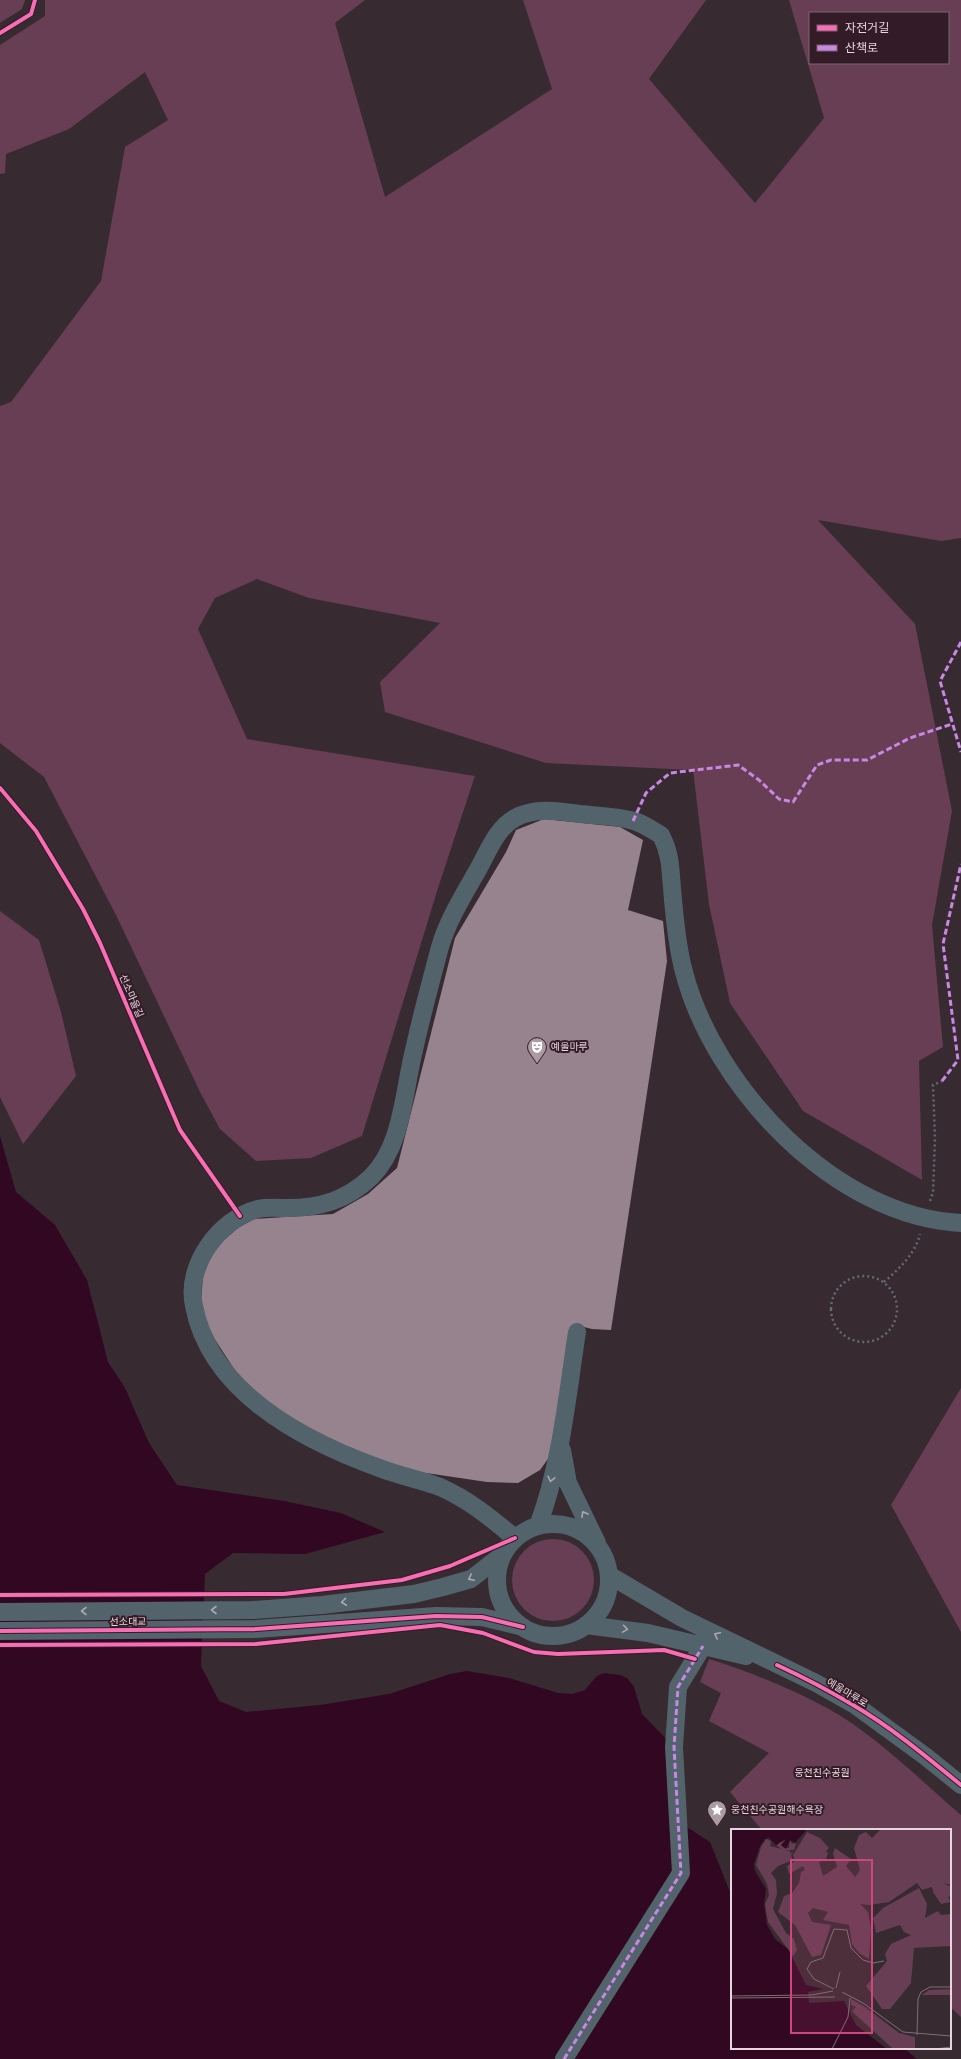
<svg xmlns="http://www.w3.org/2000/svg" width="961" height="2059" viewBox="0 0 961 2059" font-family="'Nunito Sans','Noto Sans KR',sans-serif">
	<style>
		.green { fill: #673e54; fill-rule: evenodd }
		.water { fill: #310721 }
		.building { fill: #97838d }
		.lines { fill: none; stroke-linecap: round; stroke-linejoin: round }
		.path { stroke: #636a70; stroke-width: 2.5; stroke-dasharray: 2 3; stroke-linecap: butt }
		.minor { stroke: #52636b; stroke-width: 18 }
		.quiet { stroke: #c787e3; stroke-width: 3; stroke-dasharray: 6 3; stroke-linecap: butt }
		.cycleway-casing { stroke: #331b28; stroke-width: 6 }
		.cycleway { stroke: #f96db3; stroke-width: 4 }
		.oneway { stroke: #aba8b0 }
		.labels { text-anchor: middle; dominant-baseline: central; stroke-width: 4; stroke-linejoin: round; paint-order: stroke }
		.street-label { font-size: 10px; fill: #e7d6de; stroke: #331b28 }
		.poi-label { font-size: 10px; fill: #e7d6de; stroke: #331b28; text-anchor: start }
		.park-label { font-size: 10px; fill: #f2dde7; stroke: #331b28 }
		.inset-road { fill: none; stroke: #7e6f76; stroke-width: 1 }
		.view { fill: #cb487c; fill-opacity: 0.15; stroke: #cb487c; stroke-width: 2 }
		.inset-edge { fill: none; stroke: #e7d6de; stroke-width: 2 }
	</style>
	<rect width="100%" height="100%" fill="#382a31"/>
	<path class="green" d="M0,0H25L22,9L0,23Z
		M45,0H365L335,23L385,197L552,89L523,0H706L649,79L755,203L824,118L789,0H961V538L941,541L818,520L915,624L952,811L932,925L943,1047L919,1061L922,1180L803,1111L730,1003L709,904L693,770L546,763L385,712L380,682L440,623L309,598L257,579L215,598L198,629L247,739L475,776L438,888L362,1136L311,1158L256,1161L220,1129L201,1094L116,915L44,777L0,743V406L11,402L101,281L125,147L168,120L145,72L69,129L6,154L5,173L0,174V45L45,16ZM810,13H948V63H810Z
		M0,911L39,940L61,1012L76,1076L23,1144L0,1097Z
		M961,1388V1632L891,1505Z
		M512 1580a41 41 0 1 1 82 0a41 41 0 1 1-82 0Z
		M709,1659C750,1672 790,1688 827,1708C876,1735 919,1779 961,1815V2017L950,2007V1830H762L730,1792L769,1753L709,1721L721,1693L700,1682Z"/>
	<path class="water" d="M0,1136L16,1192L55,1225L87,1280L108,1362L125,1388L149,1443L177,1485L284,1501L341,1513L385,1532L305,1554L233,1553L205,1574L201,1666L219,1701L246,1712L320,1705L389,1694L450,1674L467,1671L509,1678L558,1693L572,1694L585,1690L597,1676L604,1673L620,1675L627,1678L634,1687L642,1714L674,1747L682,1824L710,1842L732,1897V2048H904L917,2059H0Z"/>
	<path class="building" d="M544,819L620,827L643,840L628,910L663,921L667,961L611,1330L592,1329L576,1325L550,1456L540,1470L518,1483L487,1482L406,1470L336,1444L290,1421L253,1392L236,1372L214,1338L206,1321L201,1299L203,1277L210,1257L224,1240L238,1228L254,1219L333,1214L368,1194L397,1168L455,938L506,852L516,830Z"/>
	<g class="lines">
		<path class="path" d="M930,1201L933,1192L935,1138L933,1085L942,1081
			M831 1309a33 33 0 1 1 66 0a33 33 0 1 1-66 0Z
			M884,1282C899,1269 915,1254 920,1234"/>
		<path class="minor" d="M562,1450L568,1483L597,1543
			M497 1580a56 56 0 1 1 112 0a56 56 0 1 1-112 0Z
			M538,1526C561,1464 567,1397 577,1332
			M515,1538C492,1519 468,1499 440,1487C421,1480 401,1476 382,1469C306,1442 211,1394 194,1306C185,1266 219,1219 258,1209C267,1207 279,1208 288,1208C320,1208 347,1200 371,1177C401,1147 403,1099 412,1059C420,1022 430,984 440,947C448,919 466,891 480,866C489,849 498,827 515,818C535,807 559,811 580,814C598,816 617,816 634,821C644,824 652,830 661,835C671,855 670,867 672,888C674,913 677,947 684,972C714,1088 836,1217 961,1223
			M609,1575L682,1618L816,1683L855,1705L925,1756L961,1785
			M0,1612L253,1610L322,1605L414,1594L443,1587L471,1579L502,1555
			M586,1625L648,1633L746,1656
			M0,1631L256,1629L436,1616L482,1617L523,1627
			M564,2059L681,1873L674,1747L678,1687L703,1646"/>
		<path class="quiet" d="M961,642L940,681L961,752
			M633,821L646,793L670,773L738,765L759,780L779,799L793,802L817,765L831,760H867L910,738L952,724
			M942,1081L958,1060L943,944L961,864
			M564,2059L681,1873L674,1747L678,1687L703,1646"/>
		<defs>
			<path id="cycleway" d="M0,33L31,14L35,0
				M0,788L36,831L83,909L100,943L180,1130L240,1216
				M0,1595L284,1594L402,1580L450,1566L515,1538
				M0,1631L256,1629L436,1616L482,1617L523,1627
				M0,1645L256,1644L440,1625L483,1633L534,1652L558,1654L664,1650L695,1659
				M777,1665C803,1677 828,1690 853,1705C891,1727 927,1757 961,1785"/>
		</defs>
		<use href="#cycleway" class="cycleway-casing"/>
		<use href="#cycleway" class="cycleway"/>
	</g>
	<defs><path id="oneway-chevron" d="M-2-3.5L2.5 0L-2 3.5" fill="none" stroke-width="1.6" stroke-linecap="round" stroke-linejoin="round"/></defs>
	<g class="oneway">
		<use href="#oneway-chevron" transform="translate(551 1479) rotate(103)"/>
		<use href="#oneway-chevron" transform="translate(584 1514) rotate(-119)"/>
		<use href="#oneway-chevron" transform="translate(471 1578) rotate(154)"/>
		<use href="#oneway-chevron" transform="translate(344 1602) rotate(174)"/>
		<use href="#oneway-chevron" transform="translate(214 1610) rotate(180)"/>
		<use href="#oneway-chevron" transform="translate(84 1611) rotate(180)"/>
		<use href="#oneway-chevron" transform="translate(625 1629) rotate(9)"/>
		<use href="#oneway-chevron" transform="translate(717 1635) rotate(-153)"/>
	</g>
	<defs>
		<symbol id="theatre-pin" viewBox="-11 -11 22 30"><path d="M0 17L-7.5 6A9.5 9.5 0 1 1 7.5 6Z" fill="#aa9aa1" stroke="#331b28"/><path d="M-5-5.5Q0-4 5-5.5V0Q5 5 0 6Q-5 5-5 0ZM-3.3-2.5H-1v1.5H-3.3ZM1-2.5H3.3v1.5H1ZM-2.8 1Q0 5.5 2.8 1Z" fill="#fff"/></symbol>
		<symbol id="sight-pin" viewBox="-11 -11 22 30"><path d="M0 17L-7.5 6A9.5 9.5 0 1 1 7.5 6Z" fill="#aa9aa1" stroke="#331b28"/><path d="M0-6L1.8-2.2L6-1.7L2.9 1.2L3.7 5.4L0 3.3L-3.7 5.4L-2.9 1.2L-6-1.7L-1.8-2.2Z" fill="#fff"/></symbol>
	</defs>
	<g fill-rule="evenodd">
		<use href="#theatre-pin" x="526" y="1036" width="22" height="30"/>
		<use href="#sight-pin" x="706" y="1799" width="22" height="30"/>
	</g>
	<g class="labels">
		<g class="street-label">
			<text transform="translate(131 996) rotate(67)">선소마을길</text>
			<text x="128" y="1622">선소대교</text>
			<text transform="translate(847 1693) rotate(31)">예울마루로</text>
		</g>
		<g class="poi-label">
			<text x="551" y="1047">예울마루</text>
			<text x="731" y="1810">웅천친수공원해수욕장</text>
		</g>
		<g class="park-label">
			<text x="822" y="1773">웅천친수공원</text>
		</g>
	</g>
	<g transform="translate(731 1829)">
		<rect width="220" height="220" fill="#382a31"/>
		<path d="M150,0H220V56L212,54L220,58V67L217,68L220,73L210,75L202,63L201,58L191,61L186,54L158,73L139,76L129,75L137,83L140,99L138,130L128,124L121,115L118,96L92,91L97,83L82,79L77,84L81,93L100,96L90,126L81,128L64,96L47,83L53,67L61,64L68,54L70,43L74,41L72,37L58,45L56,37L64,32L62,26L68,16L76,3L89,9L98,19L95,22L97,24L95,30L88,33L92,47L106,38L102,25L104,19L120,30L115,37L124,48L129,41L123,19L128,6L135,3L141,9ZM35,10L40,12L39,17L59,22V25L62,22L60,27L62,31L47,37L40,44L45,51L46,64L42,80L55,104L63,110L66,121L62,127L37,93L34,75L38,66L36,55L25,36L30,18ZM55,10L51,18L58,19L59,11L61,15L65,14L63,21H52L46,17L47,14ZM188,59L196,75L194,89L207,82L210,86L220,85V117L183,119L180,154L159,180H151L135,157L156,132L154,125L160,115L180,106L173,103L169,96L145,104L142,89L152,79ZM220,160V166H191L198,161ZM120,170L134,178L168,204L184,208V220H162L126,187L121,182L125,178L120,176Z" fill="#673e54"/>
		<path d="M0,0H76L64,14L59,11L55,20L50,16L55,10L45,16L38,9L34,10L29,17L23,35L24,42L35,60L33,75L36,96L44,110L57,120L75,156L92,160L77,163L78,174L113,172L125,196L156,220H0Z" fill="#310721"/>
		<path class="inset-road" d="M105,159L109,143M103,160L83,150L76,140L80,133L92,129L103,100L116,101L120,119L132,131L142,134L153,132M111,163L132,174L172,203L220,207M0,167L81,166L102,162M0,169L104,168M186,206L187,170L190,163L199,158H220M101,220L117,188L119,169M204,220L220,218"/>
		<path class="view" d="M60,31H141V204H60Z"/>
		<rect width="220" height="220" class="inset-edge"/>
	</g>
	<rect x="809" y="12" width="140" height="52" fill="#331b28" stroke="#7b6671"/>
	<rect x="817" y="25" width="20" height="6" fill="#f96db3" stroke="#7b6671"/>
	<text x="845" y="32" font-size="12" fill="#e7d6de">자전거길</text>
	<rect x="817" y="45" width="20" height="6" fill="#c787e3" stroke="#7b6671"/>
	<text x="845" y="52" font-size="12" fill="#e7d6de">산책로</text>
</svg>
